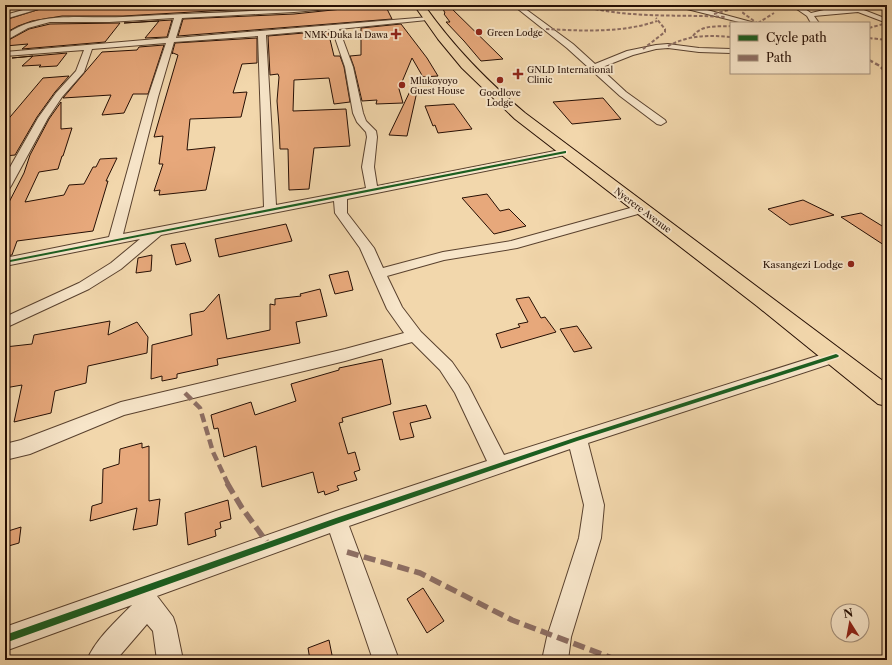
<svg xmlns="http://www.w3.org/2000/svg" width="892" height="665" viewBox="0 0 892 665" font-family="'Libre Caslon Text',serif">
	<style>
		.building { fill: #e7a87b; stroke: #260f04 }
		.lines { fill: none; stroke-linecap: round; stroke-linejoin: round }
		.street-casing { stroke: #59412e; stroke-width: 2 }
		.primary-casing { stroke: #260f04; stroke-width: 2 }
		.street { fill: #f7e5c9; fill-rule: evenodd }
		.primary { fill: #f2d7ac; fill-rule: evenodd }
		.quiet-far3 { stroke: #8d6e63; stroke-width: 2; stroke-dasharray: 3.5 2; stroke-linecap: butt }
		.quiet-far2 { stroke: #8d6e63; stroke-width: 2.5; stroke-dasharray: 4.5 2.5; stroke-linecap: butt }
		.quiet-far1 { stroke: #8d6e63; stroke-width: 4.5; stroke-dasharray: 9 4.5; stroke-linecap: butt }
		.quiet { stroke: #8d6e63; stroke-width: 5.5; stroke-dasharray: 12 5.5; stroke-linecap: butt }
		.cycleway-casing { stroke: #f7e5c9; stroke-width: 3 }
		.cycleway { fill: #1b5e20; fill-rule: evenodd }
		.poi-dot { fill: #8f2418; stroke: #f7e5c9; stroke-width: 1.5 }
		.labels { text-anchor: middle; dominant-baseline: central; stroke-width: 4; stroke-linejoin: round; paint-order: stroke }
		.far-poi-label { font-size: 9px; fill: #260f04; stroke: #f7e5c9; text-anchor: start }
		.far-street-label { font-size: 9px; fill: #260f04; stroke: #f7e5c9 }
		.poi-label { font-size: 10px; fill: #260f04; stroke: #f7e5c9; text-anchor: end }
	</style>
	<rect width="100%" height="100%" fill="#f2d7ac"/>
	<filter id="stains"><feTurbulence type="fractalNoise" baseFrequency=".005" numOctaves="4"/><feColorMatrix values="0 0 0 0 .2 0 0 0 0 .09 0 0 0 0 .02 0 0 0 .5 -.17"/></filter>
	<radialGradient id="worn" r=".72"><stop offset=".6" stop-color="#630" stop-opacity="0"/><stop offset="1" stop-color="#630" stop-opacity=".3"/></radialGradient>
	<path class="building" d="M53,5H315L123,16H62L32,21L18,26L5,33V20Z
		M356,5H385L392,19L178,36L183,19L294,14L352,8Z
		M441,5H448L503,59L481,61L464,41L446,22H450L444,14L445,13Z
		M172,20L167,37L145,38L159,21L124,23Z
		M120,23L105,42L22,49L28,44L5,46V42L29,29L50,24Z
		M401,24L427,58L438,76L423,77L412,58L399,89L403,103L376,104L377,100L362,101L354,67L350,56L361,55V28Z
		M328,31L334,56H340L344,67L350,102L334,104L329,78L294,80L293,111L346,109L350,146L314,148L309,189L289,190L288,149H280L279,126L277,101L279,77L278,74L270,75L268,36Z
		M257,38V63L242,64L233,93L247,92L241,117L190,119L187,150L215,147L206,190L159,195L160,190L154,191L163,164H159L163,136L154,137L178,55L173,53L172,54L175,43Z
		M164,45L148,94H133L124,113L102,115L111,95L63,98L102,52L137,50L139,47Z
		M67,53L57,66L39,67L41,65L22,66L33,56L12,58Z
		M69,76L55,92L37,117L15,155L5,156V123L43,78Z
		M413,85L418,87L407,136L389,135Z
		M603,98L621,119L572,124L553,102Z
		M61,102V129L72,128L63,156H62L58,169L39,172L25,202L64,195L69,185L84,184L93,167H96L100,159L117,158L106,181H108L93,231L17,241L12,255L5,256V210L24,173L30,155L49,119Z
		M454,104L472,129L438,133L435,125L433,126L425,106Z
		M487,194L500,211L509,209L526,226L494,234L462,198Z
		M803,200L834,215L790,225L768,209Z
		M861,213L887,229V247L841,217Z
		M286,224L292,241L219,257L215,239Z
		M185,243L191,261L176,265L171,245Z
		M152,255L151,271L136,273L138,258Z
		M348,271L353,290L335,294L329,275Z
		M320,289L327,316L296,322L300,343L217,359L218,365L177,374V378L162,381V376L151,379L152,345L192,335L190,314L204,311L219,294L227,339L270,330V304L275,305V299L301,296L300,294Z
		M529,297L541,318L545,317L556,332L501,348L496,334L520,327L518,324L528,322L516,299Z
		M110,321L108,335L137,322L148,337L147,353L88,366L86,383L55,391L51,413L14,422L22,385L5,388V347L32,344L34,335Z
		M577,326L592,348L574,352L560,329Z
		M382,359L391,404L342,418L343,422L339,423L348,454L355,452L360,470L354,472L357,480L337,486L339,490L325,495L324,491L318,493L313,472L262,487L256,446L224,457L218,428L214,429L211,415L251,402L255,415L296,401L291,384L339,370V368Z
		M426,405L431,418L410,423L414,437L400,440L393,412Z
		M142,443V448L149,446V501L160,499L157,525L133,530L137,508L90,521L92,506L102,503L103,469L119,464L120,449Z
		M228,500L231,519L220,522L221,528L215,530L216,536L188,545L185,513Z
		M21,527L19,543L5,547V532Z
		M423,588L444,621L427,633L407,599Z
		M329,640L333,660H310L308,648Z"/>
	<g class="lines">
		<defs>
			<path id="street" d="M41,5H52L5,19V15Z
				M332,5H355L352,7L294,12L182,18L176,38L429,17V19L427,20L339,29L353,67L363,113L366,121L376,131L377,137L374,167L377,186L565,149L570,152L565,155L347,199V213L374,248L383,268L443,252L511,241L641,205L645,206L647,209L645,212L517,248L444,260L387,276L402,307L421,332L452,362L468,385L504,455L836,350L842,352L844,356L842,360L588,443L604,505L601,538L571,637L568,660H542L547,637L579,538L584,505L570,449L349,526L399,660H373L330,533L157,596L173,617L176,626L183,660H157L153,631L147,624L116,660H87C96,639 116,621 132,605L5,651V627L336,511L487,461L455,393L440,370L412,342L345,361L124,415L30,454L5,460V444L21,440L121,402L345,349L404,333L387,309L360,248L335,213L334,201L161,235L121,269L89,289L5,328V317L79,283L111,263L140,239L5,266V258L109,237L148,97L166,43L92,49L84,72L62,97L48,118L11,186L9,189L5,190V176L38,118L56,93L76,71L84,50L5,56V52L168,38L174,18L109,22H50L28,28L5,41V35C40,10 83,19 123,17C193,13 263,12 332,5ZM332,29L345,67L353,113L357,122L366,132L367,137L362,167L366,188L276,205L266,35ZM258,36L264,207L123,234L158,97L174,42Z
				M513,5H520L573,44L595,64L627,51L656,45L668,44L699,48L731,49V53L699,52L668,48L656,49L633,55L600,68L626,92L665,120L666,122L661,125L657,124L620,96L567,48Z
				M671,5L696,7L755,23H743Z
				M791,5H799L811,13L824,10L849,9L848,7L851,5L887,19V23L858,12L814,16L819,23H811L807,16Z"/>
			<path id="primary" d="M414,5H424C454,47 485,79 525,113L887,384V406L878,404L757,306L515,119L462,68L438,39Z"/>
		</defs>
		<use href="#street" class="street-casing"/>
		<use href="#primary" class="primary-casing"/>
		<use href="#street" class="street"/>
		<use href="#primary" class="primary"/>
		<path class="quiet-far3" d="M579,5C627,19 677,14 726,17
			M744,7L745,9L743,13L757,23
			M714,14L747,5
			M758,23L774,13
			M869,28L887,23
			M546,29C582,31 623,33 657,21
			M693,36C702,24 717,27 731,26
			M869,38L887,40
			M668,46C689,35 708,35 731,37
			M643,49L665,32V29L656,18"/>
		<path class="quiet-far2" d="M869,60L880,66L887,74"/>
		<path class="quiet-far1" d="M185,393L200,408L213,452L228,484"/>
		<path class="quiet" d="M227,483L242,508L269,545
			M347,552L420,573L512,620L617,660"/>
		<defs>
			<path id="cycleway" d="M565,151H566V153L5,263V261Z
				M836,354L838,355L839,356L838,357L577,441L336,524L5,643V635L336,518L577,437Z"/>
		</defs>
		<use href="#cycleway" class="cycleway-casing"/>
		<use href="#cycleway" class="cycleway"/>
	</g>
	<g class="poi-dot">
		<circle cx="479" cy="32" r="4"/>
		<path d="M394 28h4v4h4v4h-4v4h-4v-4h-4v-4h4z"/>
		<path d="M516 68h4v4h4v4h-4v4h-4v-4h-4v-4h4z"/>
		<circle cx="500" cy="80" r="4"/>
		<circle cx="402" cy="85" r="4"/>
		<circle cx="851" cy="264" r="4"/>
	</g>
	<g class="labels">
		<g class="far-poi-label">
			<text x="487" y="32">Green Lodge</text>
			<text x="388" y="34" text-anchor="end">NMK Duka la Dawa</text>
			<text x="527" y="69">GNLD International<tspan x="527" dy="10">Clinic</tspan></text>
			<text x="410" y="80">Mlukoyoyo<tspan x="410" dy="10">Guest House</tspan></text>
			<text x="500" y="92" text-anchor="middle">Goodlove<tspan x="500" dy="10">Lodge</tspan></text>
		</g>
		<g class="far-street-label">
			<text transform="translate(643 210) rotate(37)">Nyerere Avenue</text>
		</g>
		<g class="poi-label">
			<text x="843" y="264">Kasangezi Lodge</text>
		</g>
	</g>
	<rect width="892" height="665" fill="none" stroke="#f2d7ac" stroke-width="20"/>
	<rect x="6" y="6" width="880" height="653" fill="none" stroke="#260f04" stroke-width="2"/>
	<rect x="10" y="10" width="872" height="645" fill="none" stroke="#260f04"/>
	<rect x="730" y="22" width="140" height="52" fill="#f7e5c9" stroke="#a38f7a"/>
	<rect x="738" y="35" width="20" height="6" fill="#1b5e20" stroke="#a38f7a"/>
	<text x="766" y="42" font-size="12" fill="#260f04">Cycle path</text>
	<rect x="738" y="55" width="20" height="6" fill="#8d6e63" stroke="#a38f7a"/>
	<text x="766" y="62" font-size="12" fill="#260f04">Path</text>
	<g transform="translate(850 623) rotate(349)"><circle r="19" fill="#f7e5c9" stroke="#a38f7a"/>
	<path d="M0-3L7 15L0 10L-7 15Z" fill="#8f2418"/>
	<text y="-6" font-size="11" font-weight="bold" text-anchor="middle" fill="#260f04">N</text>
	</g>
	<rect width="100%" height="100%" filter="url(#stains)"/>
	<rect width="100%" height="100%" fill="url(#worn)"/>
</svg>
